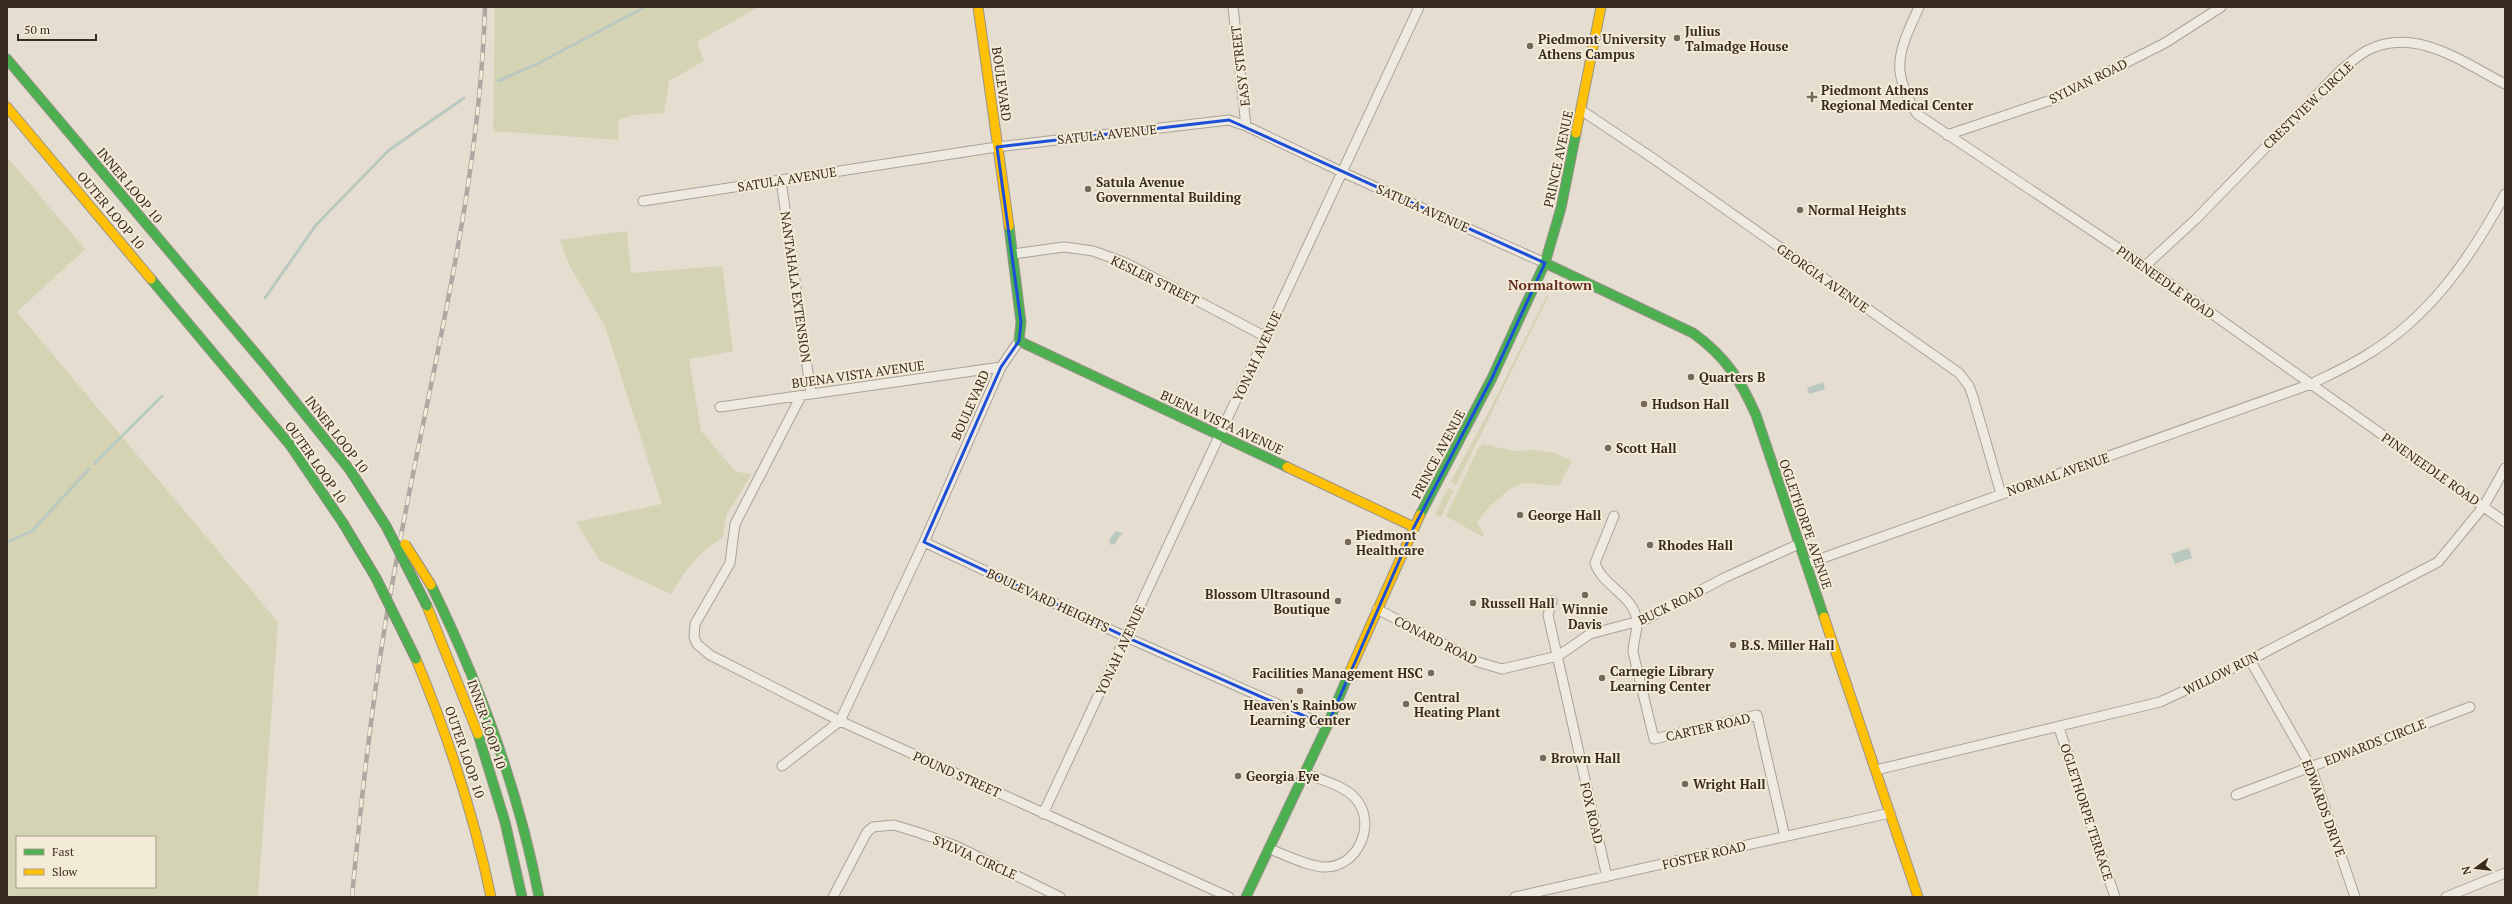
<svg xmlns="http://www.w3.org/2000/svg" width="2512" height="904" viewBox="0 0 2512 904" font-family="'PT Serif',serif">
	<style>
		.green { fill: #d4d3b3; fill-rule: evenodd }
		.water { fill: #bac9c0 }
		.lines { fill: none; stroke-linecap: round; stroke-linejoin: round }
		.stream { stroke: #bac9c0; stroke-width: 3 }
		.street-casing { stroke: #aaa298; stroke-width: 11 }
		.fast-casing { stroke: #9a9288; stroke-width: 11 }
		.slow-casing { stroke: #9a9288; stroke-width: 11 }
		.street { stroke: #eee9e1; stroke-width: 9 }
		.fast { stroke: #4caf50; stroke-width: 9 }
		.slow { stroke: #ffc107; stroke-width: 9 }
		.rail-casing { stroke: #ada8a1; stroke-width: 4.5 }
		.rail { stroke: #f4ebd7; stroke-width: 3; stroke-dasharray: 9; stroke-linecap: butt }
		.fast-bridge-casing { stroke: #90887f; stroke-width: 11; stroke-linecap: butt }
		.slow-bridge-casing { stroke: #90887f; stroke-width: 11; stroke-linecap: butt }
		.fast-bridge { stroke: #4caf50; stroke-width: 9 }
		.slow-bridge { stroke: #ffc107; stroke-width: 9 }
		.marked { fill: none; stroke: #1d4ed8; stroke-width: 3; stroke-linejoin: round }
		.poi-dot { fill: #75695e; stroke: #f4ebd7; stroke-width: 1.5 }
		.labels { text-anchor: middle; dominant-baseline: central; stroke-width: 4; stroke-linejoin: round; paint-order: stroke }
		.poi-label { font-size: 13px; font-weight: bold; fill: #392b20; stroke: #f4ebd7; text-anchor: start }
		.street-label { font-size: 13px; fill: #392b20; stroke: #f4ebd7 }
		.neighbourhood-label { font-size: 14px; font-weight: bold; fill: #642d22; stroke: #f4ebd7 }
	</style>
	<rect width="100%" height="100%" fill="#e5ddd0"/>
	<path class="green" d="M495,7H758L697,42L704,61L669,81L664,113L634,115L618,120L619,140L493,131Z
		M7,157L85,249L17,312L278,622L258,897H7ZM17,837H155V887H17Z
		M627,231L631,273L722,266L733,351L689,359L701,431L735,471L751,475L727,514L722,538C697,554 686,569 671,594L600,561L576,522L662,504L605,326L569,265L560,240Z
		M1547,295H1549L1456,485L1451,481L1486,417Z
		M1484,444L1513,451L1532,450L1555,453L1572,461L1560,484C1548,488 1533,481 1520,484C1509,487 1481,513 1477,523L1484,533L1483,537L1446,516L1479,447Z
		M1448,488L1453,491L1441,517L1435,514Z"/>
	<path class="water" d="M1823,382L1825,389L1809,394L1807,388Z
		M1116,531L1123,533L1118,538L1115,544L1111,545L1109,540Z
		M2189,548L2192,558L2175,564L2171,554Z"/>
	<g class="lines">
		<path class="stream" d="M498,81L537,64L645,7
			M265,298L316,225L389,150L464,98
			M95,463L162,396
			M7,542L32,531L89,469"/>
		<defs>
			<path id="street" d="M1233,7L1246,126
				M1919,7C1899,51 1889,70 1917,114L2145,266L2505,522
				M1581,110L1654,159L1959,373L1969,386L1973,397L2001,494
				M1947,135L2054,99L2165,43L2221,7
				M781,180L811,394
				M643,201L997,147L1229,120L1246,126L1342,172L1545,263
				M1013,254L1064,247L1093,251L1126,263L1266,337
				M2145,266L2196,219L2341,70C2349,64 2358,55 2368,50C2416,26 2464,63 2505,84
				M801,396L735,524L730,563L695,624L694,637L697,644L710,655L840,721L1229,897
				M720,407L1001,367
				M1614,516L1595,563C1602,586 1634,595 1637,621C1638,629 1633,642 1633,652L1654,739L1757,715L1785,837
				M924,542L1126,637L1327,726
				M1806,564L2311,384C2329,375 2347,367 2365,356C2429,318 2470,259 2505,194
				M1552,601L1548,615L1607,877
				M1377,609L1478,662L1502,669L1558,656L1590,634L1647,619L1724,578L1799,544
				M2250,660L2311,767L2355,897
				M2059,728L2115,897
				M782,766L840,721L924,542L1001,367L1019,341
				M1876,770L2160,702L2250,660L2438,562L2484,506L2505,468
				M2236,795L2470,707
				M1043,814L1419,7
				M1269,849C1287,855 1306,866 1324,867C1358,868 1377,824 1356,799C1344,785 1321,780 1304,773
				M833,897L867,832L873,827L894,825L920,833L956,846L1060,897
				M1515,897L1890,813
				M2446,897L2505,873"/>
			<path id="fast" d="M7,59L267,367L350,470
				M1009,226L1021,322L1019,341L1287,467
				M1545,263L1693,333C1725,356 1740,379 1756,415L1824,617
				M151,279L290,445L343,523
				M1420,515L1492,378L1545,263L1561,208L1576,133
				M431,585C480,685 518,787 539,897
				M478,734L505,822L522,897
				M1246,897L1327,726L1350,671"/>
			<path id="slow" d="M978,7L1009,226
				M7,107L151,279
				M1576,133L1601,7
				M1287,467L1414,527
				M427,606L478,734
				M1824,617L1918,897
				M416,659C448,736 474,815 491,897
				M1350,671L1420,515"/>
		</defs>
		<use href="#street" class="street-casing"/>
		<use href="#fast" class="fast-casing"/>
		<use href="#slow" class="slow-casing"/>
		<use href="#street" class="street"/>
		<use href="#fast" class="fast"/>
		<use href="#slow" class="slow"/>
		<defs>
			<path id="rail" d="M352,897C362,789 374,681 394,574C427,385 479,200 485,7"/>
		</defs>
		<use href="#rail" class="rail-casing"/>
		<use href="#rail" class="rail"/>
		<defs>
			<path id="fast-bridge" d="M350,470L386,526L427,606
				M343,523L376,578L416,659"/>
			<path id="slow-bridge" d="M405,544L431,585"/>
		</defs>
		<use href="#fast-bridge" class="fast-bridge-casing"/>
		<use href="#slow-bridge" class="slow-bridge-casing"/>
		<use href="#fast-bridge" class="fast-bridge"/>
		<use href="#slow-bridge" class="slow-bridge"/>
	</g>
	<path class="marked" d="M1229,120L1545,263L1492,378L1414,527L1327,726L1126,637L924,542L1001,367L1019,341L1021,322L997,147Z"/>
	<g class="poi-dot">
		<circle cx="1677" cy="38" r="4"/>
		<circle cx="1530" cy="46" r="4"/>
		<path d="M1810 91h4v4h4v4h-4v4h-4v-4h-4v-4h4z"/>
		<circle cx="1088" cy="189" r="4"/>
		<circle cx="1800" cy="210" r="4"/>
		<circle cx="1691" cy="377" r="4"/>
		<circle cx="1644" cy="404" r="4"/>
		<circle cx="1608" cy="448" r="4"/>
		<circle cx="1520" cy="515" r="4"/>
		<circle cx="1348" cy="542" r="4"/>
		<circle cx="1650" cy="545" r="4"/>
		<circle cx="1585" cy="595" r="4"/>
		<circle cx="1338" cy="601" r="4"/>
		<circle cx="1473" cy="603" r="4"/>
		<circle cx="1733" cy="645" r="4"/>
		<circle cx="1431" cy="673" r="4"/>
		<circle cx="1602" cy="678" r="4"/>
		<circle cx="1300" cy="691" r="4"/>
		<circle cx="1406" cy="704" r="4"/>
		<circle cx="1543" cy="758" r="4"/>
		<circle cx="1238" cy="776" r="4"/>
		<circle cx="1685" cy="784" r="4"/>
	</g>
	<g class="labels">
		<g class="poi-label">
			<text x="1685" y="31">Julius<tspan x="1685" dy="15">Talmadge House</tspan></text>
			<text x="1538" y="39">Piedmont University<tspan x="1538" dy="15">Athens Campus</tspan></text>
			<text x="1821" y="90">Piedmont Athens<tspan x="1821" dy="15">Regional Medical Center</tspan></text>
			<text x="1096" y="182">Satula Avenue<tspan x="1096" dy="15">Governmental Building</tspan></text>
			<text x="1808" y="210">Normal Heights</text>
			<text x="1699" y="377">Quarters B</text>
			<text x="1652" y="404">Hudson Hall</text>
			<text x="1616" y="448">Scott Hall</text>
			<text x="1528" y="515">George Hall</text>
			<text x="1356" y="535">Piedmont<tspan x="1356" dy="15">Healthcare</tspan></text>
			<text x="1658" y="545">Rhodes Hall</text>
			<text x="1330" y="594" text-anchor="end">Blossom Ultrasound<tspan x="1330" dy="15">Boutique</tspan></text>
			<text x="1481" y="603">Russell Hall</text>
			<text x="1585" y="609" text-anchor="middle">Winnie<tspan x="1585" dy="15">Davis</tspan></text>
			<text x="1741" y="645">B.S. Miller Hall</text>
			<text x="1610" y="671">Carnegie Library<tspan x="1610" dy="15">Learning Center</tspan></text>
			<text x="1423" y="673" text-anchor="end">Facilities Management HSC</text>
			<text x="1414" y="697">Central<tspan x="1414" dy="15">Heating Plant</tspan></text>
			<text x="1300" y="705" text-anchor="middle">Heaven's Rainbow<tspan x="1300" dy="15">Learning Center</tspan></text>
			<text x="1551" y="758">Brown Hall</text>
			<text x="1246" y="776">Georgia Eye</text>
			<text x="1693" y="784">Wright Hall</text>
		</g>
		<g class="street-label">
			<text transform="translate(1240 66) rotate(-97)">EASY STREET</text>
			<text transform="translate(2088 81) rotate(-26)">SYLVAN ROAD</text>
			<text transform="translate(1002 84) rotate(82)">BOULEVARD</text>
			<text transform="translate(2308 105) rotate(-44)">CRESTVIEW CIRCLE</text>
			<text transform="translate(1107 134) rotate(-6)">SATULA AVENUE</text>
			<text transform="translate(1558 159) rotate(-78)">PRINCE AVENUE</text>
			<text transform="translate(787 179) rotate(-9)">SATULA AVENUE</text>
			<text transform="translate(130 185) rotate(50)">INNER LOOP 10</text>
			<text transform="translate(1423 208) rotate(24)">SATULA AVENUE</text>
			<text transform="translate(111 210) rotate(50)">OUTER LOOP 10</text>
			<text transform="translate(1823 278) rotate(35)">GEORGIA AVENUE</text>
			<text transform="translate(1155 280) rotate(26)">KESLER STREET</text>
			<text transform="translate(2166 282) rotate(35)">PINENEEDLE ROAD</text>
			<text transform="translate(796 287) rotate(82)">NANTAHALA EXTENSION</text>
			<text transform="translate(1257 356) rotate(-65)">YONAH AVENUE</text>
			<text transform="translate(858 374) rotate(-8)">BUENA VISTA AVENUE</text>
			<text transform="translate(970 405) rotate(-66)">BOULEVARD</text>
			<text transform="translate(1222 422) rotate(25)">BUENA VISTA AVENUE</text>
			<text transform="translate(337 434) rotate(52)">INNER LOOP 10</text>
			<text transform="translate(1438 454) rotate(-62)">PRINCE AVENUE</text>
			<text transform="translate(316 462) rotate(55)">OUTER LOOP 10</text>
			<text transform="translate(2431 469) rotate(35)">PINENEEDLE ROAD</text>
			<text transform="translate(2058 474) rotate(-19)">NORMAL AVENUE</text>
			<text transform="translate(1806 524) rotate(71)">OGLETHORPE AVENUE</text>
			<text transform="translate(1048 600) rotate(25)">BOULEVARD HEIGHTS</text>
			<text transform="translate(1671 605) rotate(-26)">BUCK ROAD</text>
			<text transform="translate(1436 640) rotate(27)">CONARD ROAD</text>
			<text transform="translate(1120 650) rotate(-65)">YONAH AVENUE</text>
			<text transform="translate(2221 673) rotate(-26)">WILLOW RUN</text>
			<text transform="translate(487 724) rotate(71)">INNER LOOP 10</text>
			<text transform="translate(1708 727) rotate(-13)">CARTER ROAD</text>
			<text transform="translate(2375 742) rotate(-21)">EDWARDS CIRCLE</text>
			<text transform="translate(465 752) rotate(71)">OUTER LOOP 10</text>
			<text transform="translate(957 774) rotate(24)">POUND STREET</text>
			<text transform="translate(2324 808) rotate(70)">EDWARDS DRIVE</text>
			<text transform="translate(2087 812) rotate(72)">OGLETHORPE TERRACE</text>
			<text transform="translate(1592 813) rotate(77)">FOX ROAD</text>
			<text transform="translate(1704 855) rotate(-13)">FOSTER ROAD</text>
			<text transform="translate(975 857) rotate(24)">SYLVIA CIRCLE</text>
		</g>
		<g class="neighbourhood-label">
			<text x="1550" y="284">Normaltown</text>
		</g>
	</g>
	<rect width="2512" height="904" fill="none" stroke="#392b20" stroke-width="16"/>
	<rect x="16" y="836" width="140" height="52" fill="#f4ebd7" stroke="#a99e8e"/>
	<rect x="24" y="849" width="20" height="6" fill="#4caf50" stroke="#a99e8e"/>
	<text x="52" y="856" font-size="12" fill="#392b20">Fast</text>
	<rect x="24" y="869" width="20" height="6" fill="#ffc107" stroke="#a99e8e"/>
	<text x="52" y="876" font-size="12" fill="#392b20">Slow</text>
	<g transform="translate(2476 868) rotate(255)" stroke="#f4ebd7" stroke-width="3" paint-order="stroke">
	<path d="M0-3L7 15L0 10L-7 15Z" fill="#392b20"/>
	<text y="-6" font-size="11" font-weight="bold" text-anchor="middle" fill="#392b20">N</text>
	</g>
	<path d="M18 34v6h78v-6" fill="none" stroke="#392b20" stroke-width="2"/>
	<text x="24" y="34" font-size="12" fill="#392b20" stroke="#f4ebd7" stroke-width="3" paint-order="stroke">50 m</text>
</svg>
